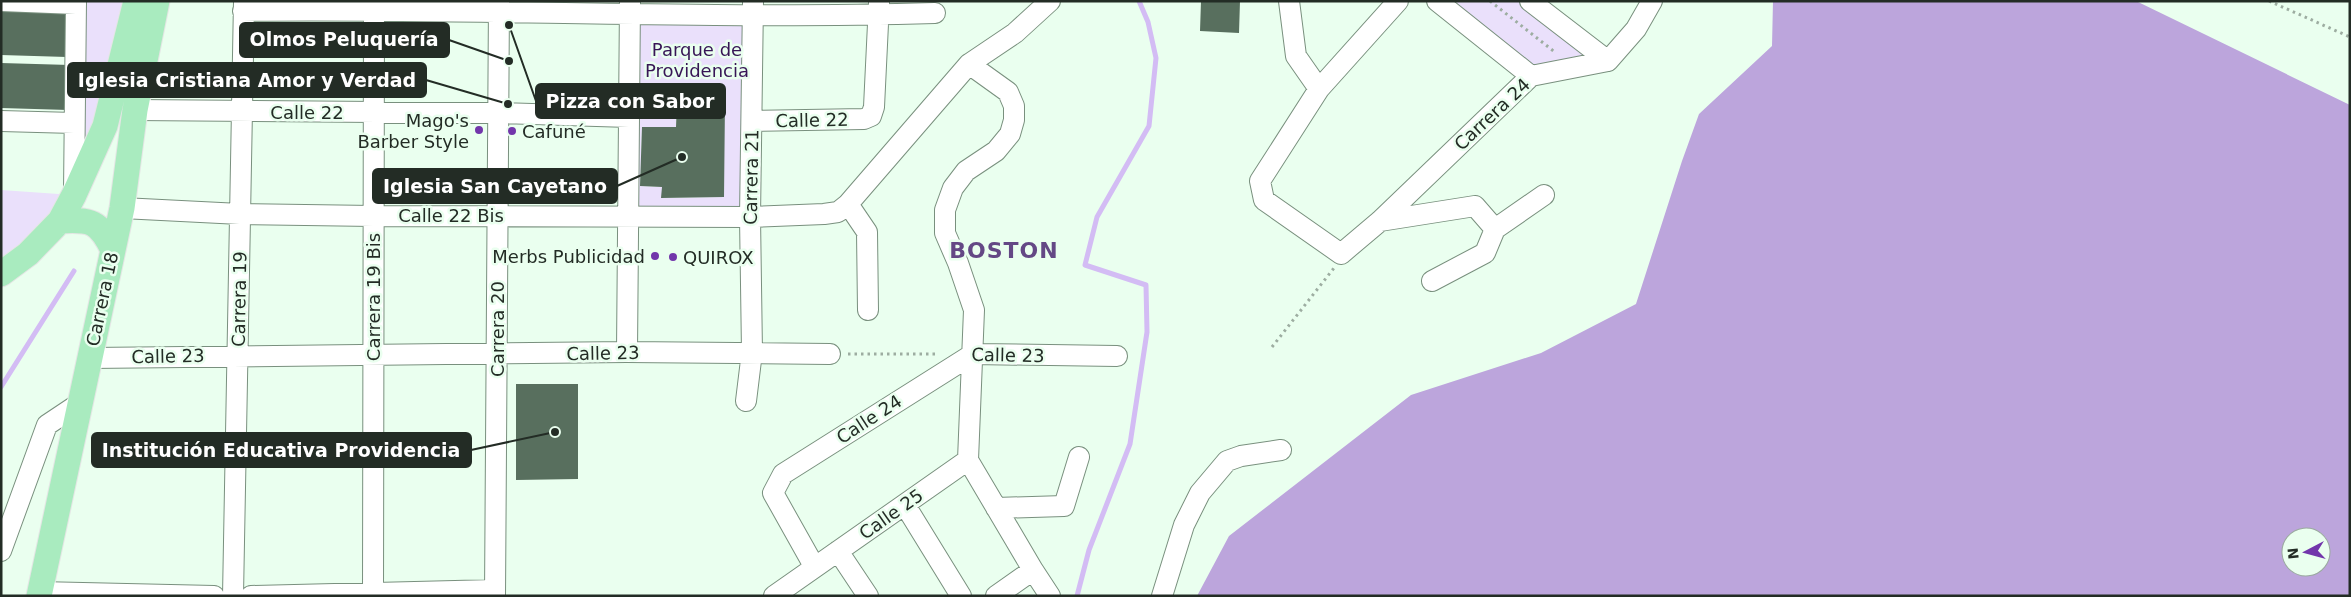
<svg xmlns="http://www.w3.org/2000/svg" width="2351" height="597" viewBox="0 0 2351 597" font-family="'DejaVu Sans',sans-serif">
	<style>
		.green { fill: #eae0fb; fill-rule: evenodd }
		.forest { fill: #bca5dc; fill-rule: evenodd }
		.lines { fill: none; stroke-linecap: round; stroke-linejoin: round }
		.stream { stroke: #d3bcf4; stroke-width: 5 }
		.building { fill: #586f5e }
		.minor-casing { stroke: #79907e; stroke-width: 22 }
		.major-casing { stroke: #e5e6e5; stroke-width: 27 }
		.path { stroke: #9dada1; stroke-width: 3; stroke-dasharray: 2.5 4; stroke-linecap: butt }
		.minor { stroke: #fff; stroke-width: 20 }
		.major { stroke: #a9ebbf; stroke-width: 25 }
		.poi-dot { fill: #7236ab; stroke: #eaffef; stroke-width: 2 }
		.labels { text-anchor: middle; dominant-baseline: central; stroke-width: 5; stroke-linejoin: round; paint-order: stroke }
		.park-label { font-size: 18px; fill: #371556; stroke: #eaffef }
		.street-label { font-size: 18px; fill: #232c25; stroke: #eaffef }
		.poi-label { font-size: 18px; fill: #232c25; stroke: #eaffef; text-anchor: end }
		.district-label { font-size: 22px; font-weight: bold; letter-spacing: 1px; fill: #644885; stroke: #eaffef }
		.leader { fill: none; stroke: #232c25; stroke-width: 2 }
		.callout-dot { fill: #232c25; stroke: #eaffef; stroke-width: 2 }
		.callout { fill: #232c25; stroke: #232c25; stroke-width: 2 }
		.callout-label { font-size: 19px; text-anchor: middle; font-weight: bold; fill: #fff }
	</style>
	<rect width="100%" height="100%" fill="#eaffef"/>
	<path class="green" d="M76,1H136L74,195L1,274V190L73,195Z
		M1437,1H1530L1608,61L1531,76Z
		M629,16L753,17L750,217L627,216ZM677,101L724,102L723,197L662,198V187L640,186L642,128L676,127Z"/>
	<path class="forest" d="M1773,1H2136L2350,105V596H1197L1229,536L1411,395L1541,353L1636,304L1682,161L1699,114L1772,46ZM2291,537H2321V567H2291Z"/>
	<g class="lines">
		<path class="stream" d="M1,387L74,271
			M1077,596L1089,550L1130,444L1147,332L1146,285L1085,265L1097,217L1149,126L1156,58L1148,22L1139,1"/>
	</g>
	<path class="building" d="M1201,1H1240L1239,33L1200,31Z
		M1,10L68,12L67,57L1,55Z
		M1,63L70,65L68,110L1,108Z
		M677,101L725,102L724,197L661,198L662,187L640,186L642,127H676Z
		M516,384H578V479L516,480Z"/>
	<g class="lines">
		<defs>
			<path id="minor" d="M1,1L76,4
				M1289,1L1296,56L1319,89
				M1398,1L1319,89L1260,181L1264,200L1341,254L1380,221L1531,76L1608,61L1636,29L1652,1
				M1437,1L1531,76
				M1530,1L1608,61
				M243,11C474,8 704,20 935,13
				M135,110L499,113L629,117
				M1,121L74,123
				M752,121L864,119L871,116L874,107L879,3
				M74,192L76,1
				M848,204L867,232L868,310
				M122,208L240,214L373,216L750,217L824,214L838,212L848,204L969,64
				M1380,221L1475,206L1495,229L1485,253L1432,281
				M1495,229L1544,195
				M627,352L630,1
				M973,354L1117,356
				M90,358L627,352L830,354
				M746,401L752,352L750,217L753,1
				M968,460L974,310L958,263L945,233V210L953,188L966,171L996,151L1010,134L1014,120V106L1008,92L969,64L1015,33L1050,1
				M968,460L1033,570
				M905,505L961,596
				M996,508L1064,506L1079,457
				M1,551L47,425L80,403
				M838,551L868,596
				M814,566L773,493L783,474L973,354
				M39,592L214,596
				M373,593L374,1
				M233,596L244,1
				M251,596L495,590
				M495,596L499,1
				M774,596L968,460
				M996,596L1033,570L1050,596
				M1162,596L1184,525L1200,493L1227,461L1241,456L1281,450"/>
			<path id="major" d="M60,221C91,219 99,221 113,250
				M1,274L28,254L60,221L74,195L105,126L136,1
				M39,596L122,208L135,110L157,1"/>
		</defs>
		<use href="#minor" class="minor-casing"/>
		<use href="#major" class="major-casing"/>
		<path class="path" d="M1490,1L1556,53
			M2269,1L2350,37
			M1272,347L1334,268
			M848,354H937"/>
		<use href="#minor" class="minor"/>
		<use href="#major" class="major"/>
	</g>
	<g class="poi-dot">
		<circle cx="479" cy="130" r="5"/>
		<circle cx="512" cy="131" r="5"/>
		<circle cx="655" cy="256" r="5"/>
		<circle cx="673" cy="257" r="5"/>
	</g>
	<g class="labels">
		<g class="park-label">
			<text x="697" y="49">Parque de<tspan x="697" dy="21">Providencia</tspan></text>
		</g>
		<g class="street-label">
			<text x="307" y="112">Calle 22</text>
			<text transform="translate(1492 114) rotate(-43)">Carrera 24</text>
			<text transform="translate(812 120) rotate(-1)">Calle 22</text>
			<text transform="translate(751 177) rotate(-89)">Carrera 21</text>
			<text x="451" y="215">Calle 22 Bis</text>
			<text transform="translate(373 297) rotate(-90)">Carrera 19 Bis</text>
			<text transform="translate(102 299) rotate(-78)">Carrera 18</text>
			<text transform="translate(239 299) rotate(-89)">Carrera 19</text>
			<text transform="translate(497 329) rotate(-90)">Carrera 20</text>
			<text transform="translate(603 353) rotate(-1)">Calle 23</text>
			<text transform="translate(1008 355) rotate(1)">Calle 23</text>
			<text transform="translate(168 356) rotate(-1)">Calle 23</text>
			<text transform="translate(869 419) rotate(-33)">Calle 24</text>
			<text transform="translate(891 514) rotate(-35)">Calle 25</text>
		</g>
		<g class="poi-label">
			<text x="469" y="120">Mago's<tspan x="469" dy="21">Barber Style</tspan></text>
			<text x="522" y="131" text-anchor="start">Cafuné</text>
			<text x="645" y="256">Merbs Publicidad</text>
			<text x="683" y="257" text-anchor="start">QUIROX</text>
		</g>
		<g class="district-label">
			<text x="1004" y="250">BOSTON</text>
		</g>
	</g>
	<path class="leader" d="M509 61L449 40M508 104L426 80M509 25L536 101M682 157L617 186M555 432L471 450"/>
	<g class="callout-dot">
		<circle cx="509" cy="61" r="5"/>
		<circle cx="508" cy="104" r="5"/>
		<circle cx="509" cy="25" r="5"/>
		<circle cx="682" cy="157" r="5"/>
		<circle cx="555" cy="432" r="5"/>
	</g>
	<g class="callout">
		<rect x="240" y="23" width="209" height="34" rx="5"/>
		<rect x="68" y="63" width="358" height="34" rx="5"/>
		<rect x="536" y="84" width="189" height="34" rx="5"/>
		<rect x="373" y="169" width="244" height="34" rx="5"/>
		<rect x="92" y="433" width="379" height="34" rx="5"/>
	</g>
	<g class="callout-label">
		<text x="344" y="46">Olmos Peluquería</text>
		<text x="247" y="87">Iglesia Cristiana Amor y Verdad</text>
		<text x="630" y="108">Pizza con Sabor</text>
		<text x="495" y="193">Iglesia San Cayetano</text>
		<text x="281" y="457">Institución Educativa Providencia</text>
	</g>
	<rect width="2351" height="597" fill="none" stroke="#232c25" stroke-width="5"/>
	<g transform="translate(2306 552) rotate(264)"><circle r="24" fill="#eaffef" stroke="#9aab9e"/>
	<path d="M0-4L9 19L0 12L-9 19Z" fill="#7236ab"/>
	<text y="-8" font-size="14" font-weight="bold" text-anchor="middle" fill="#232c25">N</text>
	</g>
</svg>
